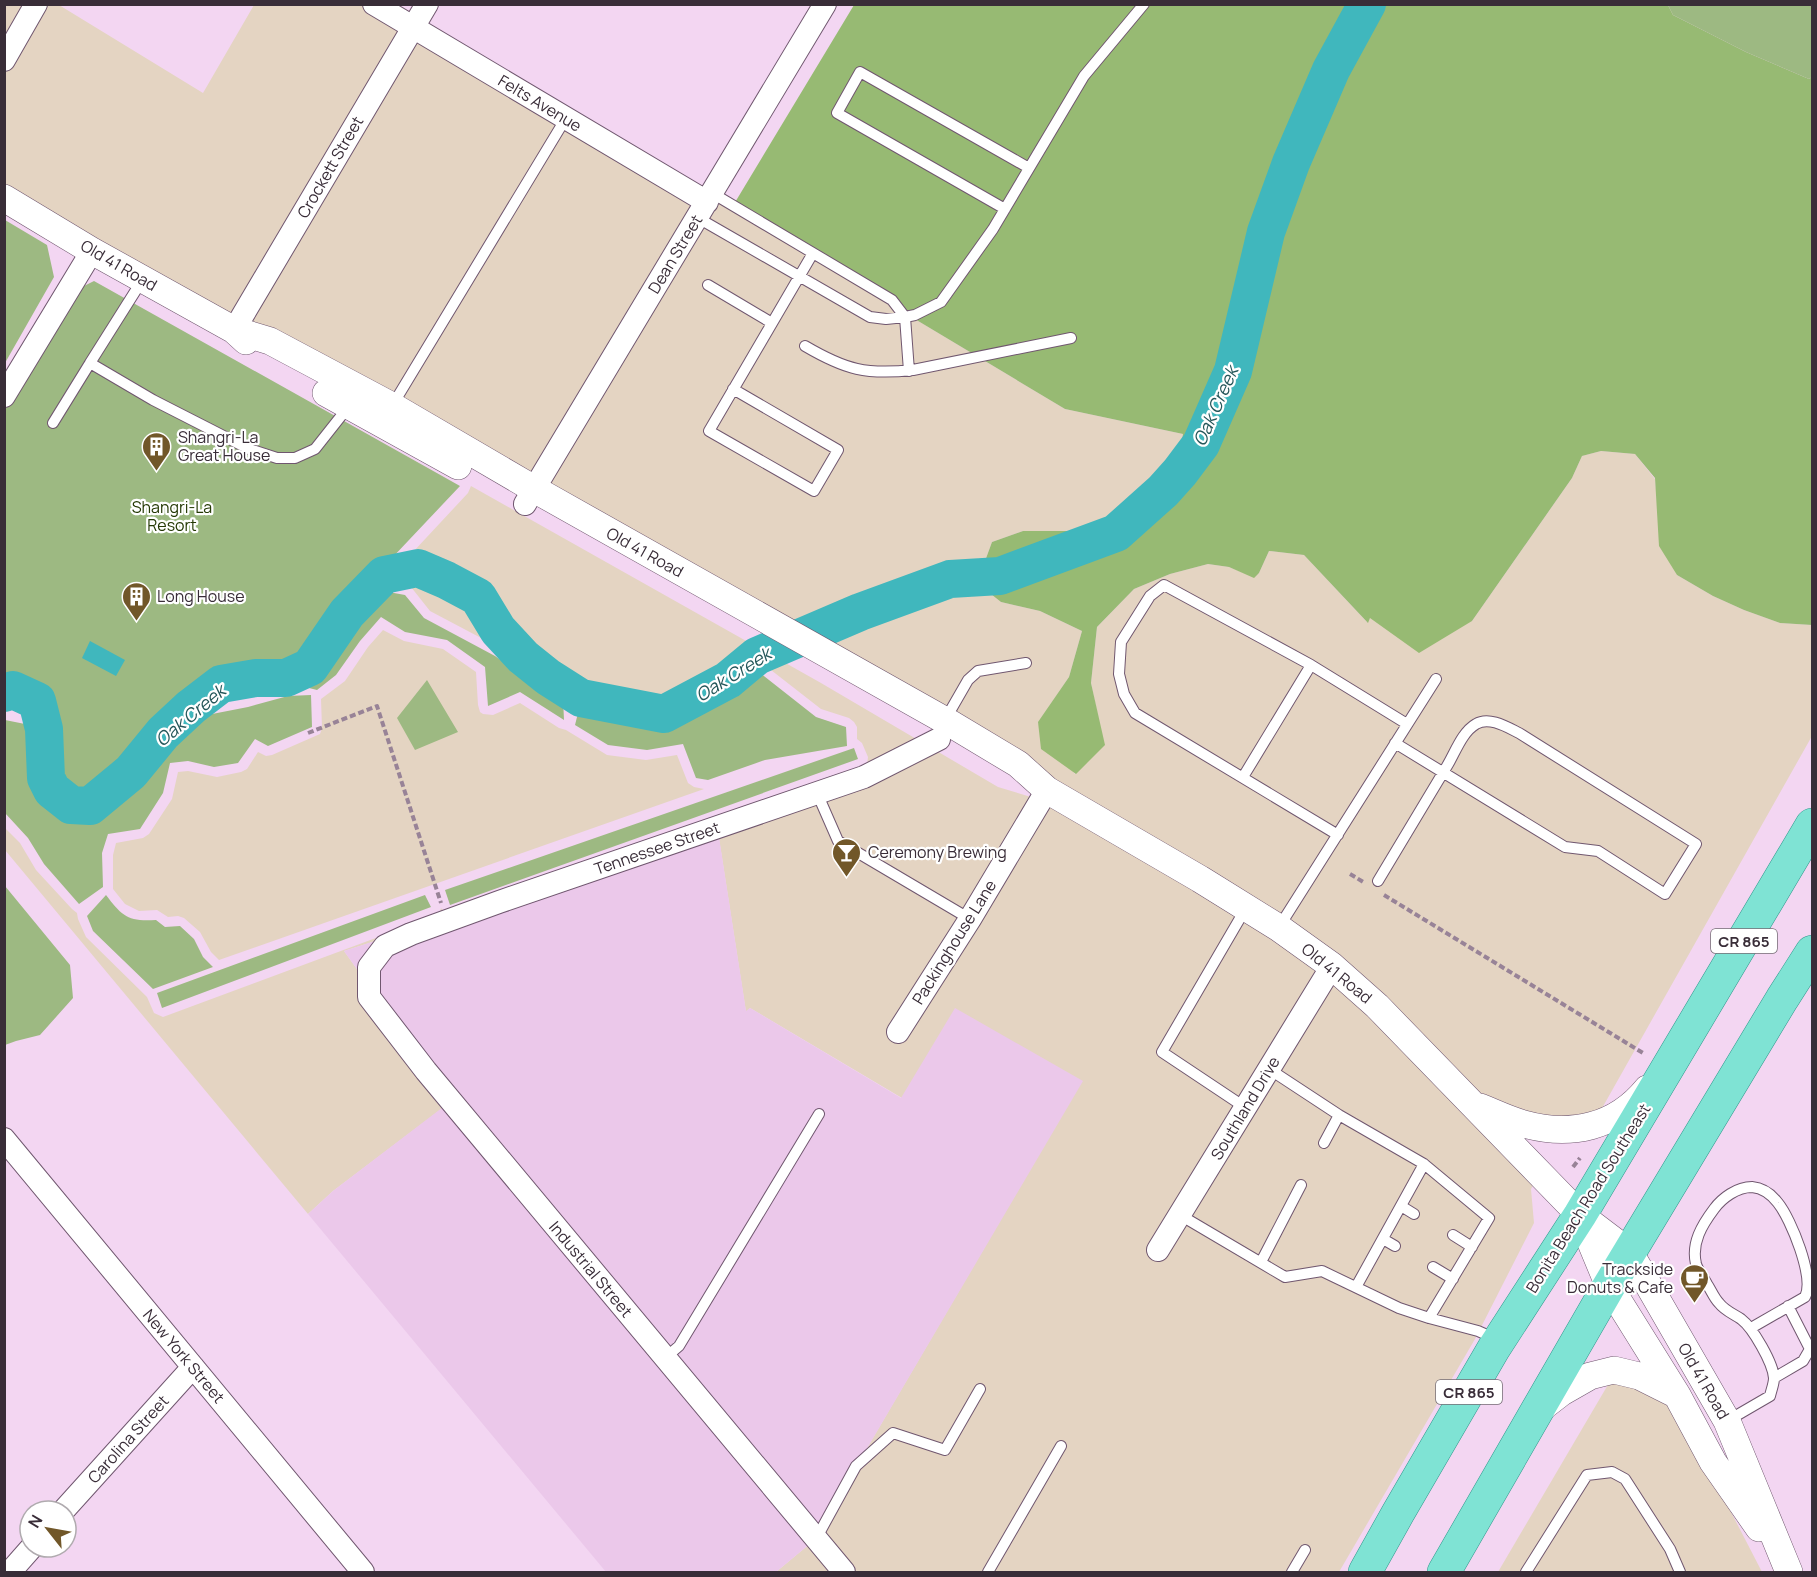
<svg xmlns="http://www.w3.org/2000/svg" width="1817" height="1577" viewBox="0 0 1817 1577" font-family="Manrope,sans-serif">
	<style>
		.commercial { fill: #e4d4c2 }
		.built { fill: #ebc8ea }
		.green { fill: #9db982 }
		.forest { fill: #97ba73 }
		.water { fill: #40b7bd }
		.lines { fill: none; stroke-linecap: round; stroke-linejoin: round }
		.river { stroke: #40b7bd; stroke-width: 38 }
		.service-casing { stroke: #70576f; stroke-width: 12 }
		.minor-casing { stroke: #70576f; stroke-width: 24 }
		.tertiary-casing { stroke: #70576f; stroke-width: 28 }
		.primary-casing { stroke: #2f978b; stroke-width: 34 }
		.path { stroke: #988397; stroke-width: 4; stroke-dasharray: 6 3; stroke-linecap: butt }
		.service { stroke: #fff; stroke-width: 10 }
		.minor { stroke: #fff; stroke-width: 22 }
		.tertiary { stroke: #fff; stroke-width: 27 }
		.primary { stroke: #7fe3d4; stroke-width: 33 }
		.labels { text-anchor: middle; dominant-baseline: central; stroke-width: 4.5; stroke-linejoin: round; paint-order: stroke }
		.shield { fill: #fff; stroke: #746c74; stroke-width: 1.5 }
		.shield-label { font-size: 15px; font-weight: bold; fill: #392d38 }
		.street-label { font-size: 16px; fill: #392d38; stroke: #fff }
		.poi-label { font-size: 16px; fill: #392d38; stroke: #fff; text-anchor: start }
		.park-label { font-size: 16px; fill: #243904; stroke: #fff }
		.water-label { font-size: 18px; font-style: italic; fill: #25575a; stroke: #fff }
	</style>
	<rect width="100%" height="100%" fill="#f3d6f2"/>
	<path class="commercial" d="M5,5H59L203,93L254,5H399L731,209L1065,409L1183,434L1177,470L1142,513L1107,531H1023L992,542L977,583L1001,602L1040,611L1082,631L1069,677L1038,723L1075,774L1104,745L1091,683L1097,627L1134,589L1170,574L1208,564L1229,567L1254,577L1259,573L1269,551L1304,555L1367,622L1370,618L1472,621L1572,478L1582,456L1601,451L1635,454L1655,479L1658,511L1677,575L1713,596L1744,610L1780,623L1812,625V736L1601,1110L1578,1116L1556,1118L1526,1113L1478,1094L1339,957L5,186Z
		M471,486L821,683L998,787L1041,800L1273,937L1325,975L1369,1014L1458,1105L1457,1109L1465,1113L1534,1184L1531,1189L1534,1223L1475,1339L1339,1572H776L812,1542L1082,1081L902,1098L750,1008L746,1012L718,832L344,951L452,1101L333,1191L308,1214L5,850L4,827L20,843L36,870L72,909L77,913L78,919L86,937L147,997L154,1013L163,1017L435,916L440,912L441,908L445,913L867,765L868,757L862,743L857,739V727L854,722L849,718L821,709L758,660L749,661L675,707H642L589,698L573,703L572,695L568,690L524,665L500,648L430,611L411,587L385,582L468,493Z
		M383,630L404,641L443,649L476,672L478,705L480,712L483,714L493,715L520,703L559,728L566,730L607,755L646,760L677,755L688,783L694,787L704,789L219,960L211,952L200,932L184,918L178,916L168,917L157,910L139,911L125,904L113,889V855L116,843L143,838L149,834L172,799L178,772L188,771L217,777L241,772L247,769L258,752L266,756L272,755L320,734L322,728L321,699L345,681L368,647Z
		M1609,1383L1635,1386L1665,1401L1731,1512L1762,1572H1498Z"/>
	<path class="built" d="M718,831L746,1011L750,1008L901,1098L955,1008L1083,1081L812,1542L776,1572H606L308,1214L333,1191L451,1101L344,951Z"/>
	<path class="green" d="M1668,5H1812V77L1809,79L1746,52L1673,15Z
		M5,220L47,245L54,277L5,363Z
		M94,281L460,486L340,613L308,663L275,671L214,677L153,731L125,770L87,802L71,797L57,788L53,778L51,731L43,698L12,685L5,687V410L76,290Z
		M383,591L405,595L424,618L495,656L519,673L563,698L564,720L520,692L488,706L485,667L447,640L405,632L381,617L360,641L336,675L317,690L305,687L337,639Z
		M755,669L816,717L846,727L847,746L765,760L708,780L696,778L683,744L647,750L608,745L575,725L578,713L588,708L643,717H678Z
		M427,680L458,732L415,750L397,718Z
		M311,695L312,727L268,746L255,739L238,763L214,767L188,761L170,763L163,793L140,829L108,834L102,853L103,887L79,904L44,864L28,838L5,813V720L25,724L37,735L36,761L39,787L76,814L103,802L130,783L148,751L159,737L195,725L207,715L248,707L288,696Z
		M854,748L858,759L450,905L445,890Z
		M5,886L70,965L73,998L40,1035L16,1041L5,1045Z
		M106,895C122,916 128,922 156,920L165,927L180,926L194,939L203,957L213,967L153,989L93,931L87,916Z
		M425,895L431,907L162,1008L157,993Z"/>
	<path class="forest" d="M854,5H1668L1673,15L1746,52L1809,79L1812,77V625L1780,623L1744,610L1713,596L1677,575L1659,546L1655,478L1635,454L1601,451L1582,456L1572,478L1472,621L1419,653L1370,618L1368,623L1304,555L1269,551L1259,573L1254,578L1229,567L1208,564L1170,574L1134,589L1097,627L1091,683L1105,745L1076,774L1041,749L1038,722L1069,677L1082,631L1040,611L1001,602L977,583L992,542L1023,531H1107L1142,513L1177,470L1183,434L1065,409L731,209Z"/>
	<path class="water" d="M90,641L125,660L116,676L82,658Z"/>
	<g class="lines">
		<path class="river" d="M4,693L13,690L37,701L44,729L46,778L52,790L71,805L90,806L131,772L163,733L191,707L221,684L256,678H286L310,667L347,613L384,575L418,568L446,580L478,597L498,630L523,657L548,677L581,698L664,714L728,680L757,656L860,612L950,579L1000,576L1116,533L1163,491L1180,472L1201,444L1233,371L1266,232L1291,163L1331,70L1367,4"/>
		<defs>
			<path id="service" d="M712,193L892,300L905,317L909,371
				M1005,209L837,113L860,72L1029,168
				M698,218L870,317L886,319L905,317L915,315L941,302L993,229L1084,76L1144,4
				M143,279L90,363L153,400L249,449L277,458H295L315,449L349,406
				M708,285L772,323
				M805,346C846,370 866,375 913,370L1071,338
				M733,389L838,450L814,491L709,431L813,253
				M392,406L566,118
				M53,423L90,363
				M1311,665L1164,585L1150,596L1121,642L1119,674L1124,694L1135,713L1338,835
				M945,720L968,680L978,671L1026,663
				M1243,777L1311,665L1407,724
				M817,793L838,841L970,919
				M1378,881C1401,842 1424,804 1447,766C1455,753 1462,732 1476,724C1489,716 1507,727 1519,733L1696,844L1665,894L1598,851L1565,847L1395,743
				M1279,927L1436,679
				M1269,1069L1339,1115L1424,1164L1489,1218L1429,1318
				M1246,1108L1162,1052L1246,908
				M1324,1143L1339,1115
				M1401,1206L1414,1214
				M1180,1215L1285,1277L1322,1271L1399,1308L1429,1318L1478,1331L1496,1339
				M1453,1235L1472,1247
				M1383,1239L1395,1246
				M1261,1262L1301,1185
				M1433,1267L1453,1279
				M1356,1287L1424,1164
				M665,1358L679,1346L819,1114
				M1774,1378L1803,1361L1810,1349L1788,1306
				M1727,1421L1770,1396C1771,1391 1774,1384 1774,1378C1773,1363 1753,1328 1741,1319C1734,1314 1725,1311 1719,1303C1714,1298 1711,1290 1707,1284C1704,1278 1698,1271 1696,1264C1691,1243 1702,1225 1714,1209C1722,1198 1737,1187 1752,1187C1763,1188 1772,1195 1778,1203C1791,1219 1815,1278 1805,1297L1751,1328
				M816,1539L856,1466L893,1433L945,1450L980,1389
				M988,1572L1061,1446
				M1292,1572L1305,1550
				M1526,1572L1587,1475L1612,1472L1625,1479L1670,1549L1680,1572"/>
			<path id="minor" d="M374,4L707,202
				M4,60L36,4
				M234,330L427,4
				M4,396L92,251
				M525,504L825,4
				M898,1032L970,919L1047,790
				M4,1139L363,1572
				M1158,1250L1332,966
				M63,1511L193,1367
				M10,1572L32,1547
				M844,1572L426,1071L369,997V967L385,946L411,934L499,902L864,777L939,739"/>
			<path id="tertiary" d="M4,198L92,251L234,330L246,341
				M234,330L270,341L392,406L534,489L953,725L1018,764L1047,790L1200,879L1279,928L1332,966L1377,1006L1580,1215L1630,1253L1727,1421L1789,1572
				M326,393L458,466
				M1480,1107C1495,1113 1509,1120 1524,1124C1571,1137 1616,1127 1647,1089
				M1580,1216L1609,1286L1677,1395
				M1540,1409L1562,1392L1590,1376L1614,1370L1639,1376L1677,1395L1713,1462L1759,1528"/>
			<path id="primary" d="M1365,1572L1398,1513L1494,1348L1580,1215L1812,825
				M1444,1572L1609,1286L1782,999L1812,952"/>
		</defs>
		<use href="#service" class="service-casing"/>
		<use href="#minor" class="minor-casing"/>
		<use href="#tertiary" class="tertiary-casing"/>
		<use href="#primary" class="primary-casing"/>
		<path class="path" d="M308,733L377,706L441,903
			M1350,874L1365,883
			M1384,895L1643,1053
			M1573,1167L1580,1158"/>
		<use href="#service" class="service"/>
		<use href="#minor" class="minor"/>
		<use href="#tertiary" class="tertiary"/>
		<use href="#primary" class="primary"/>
	</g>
	<defs>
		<symbol id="building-pin" viewBox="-11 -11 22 30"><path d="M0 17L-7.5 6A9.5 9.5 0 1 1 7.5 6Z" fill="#715729" stroke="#fff"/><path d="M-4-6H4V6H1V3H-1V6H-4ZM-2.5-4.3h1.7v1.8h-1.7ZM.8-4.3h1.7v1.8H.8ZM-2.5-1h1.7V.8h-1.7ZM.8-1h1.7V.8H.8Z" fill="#fff"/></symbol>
		<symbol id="bar-pin" viewBox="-11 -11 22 30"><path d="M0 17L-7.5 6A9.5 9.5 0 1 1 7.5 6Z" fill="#715729" stroke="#fff"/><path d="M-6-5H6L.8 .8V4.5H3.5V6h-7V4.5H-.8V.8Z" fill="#fff"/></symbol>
		<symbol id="cafe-pin" viewBox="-11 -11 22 30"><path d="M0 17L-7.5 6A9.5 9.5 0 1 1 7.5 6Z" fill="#715729" stroke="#fff"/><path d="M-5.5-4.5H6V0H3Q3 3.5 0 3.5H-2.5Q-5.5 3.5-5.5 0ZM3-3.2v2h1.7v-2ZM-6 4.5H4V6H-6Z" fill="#fff"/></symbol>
	</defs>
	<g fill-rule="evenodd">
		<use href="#building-pin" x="140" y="430" width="33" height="45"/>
		<use href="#building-pin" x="120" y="580" width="33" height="45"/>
		<use href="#bar-pin" x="830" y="836" width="33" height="45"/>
		<use href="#cafe-pin" x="1678" y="1262" width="33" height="45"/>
	</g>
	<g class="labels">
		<g class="shield">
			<rect x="1711" y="929" width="66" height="24" rx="4.5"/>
			<rect x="1436" y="1380" width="66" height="24" rx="4.5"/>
		</g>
		<g class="shield-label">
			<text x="1744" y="941">CR 865</text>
			<text x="1469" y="1392">CR 865</text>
		</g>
		<g class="street-label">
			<text transform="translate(540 103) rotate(31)">Felts Avenue</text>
			<text transform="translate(330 167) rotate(-60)">Crockett Street</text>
			<text transform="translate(675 254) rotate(-59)">Dean Street</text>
			<text transform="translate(119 265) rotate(30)">Old 41 Road</text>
			<text transform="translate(645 552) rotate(29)">Old 41 Road</text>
			<text transform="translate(657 848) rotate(-19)">Tennessee Street</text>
			<text transform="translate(954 942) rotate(-58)">Packinghouse Lane</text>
			<text transform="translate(1337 973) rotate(39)">Old 41 Road</text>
			<text transform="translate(1245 1108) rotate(-59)">Southland Drive</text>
			<text transform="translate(1588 1198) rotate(-58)">Bonita Beach Road Southeast</text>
			<text transform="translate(591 1269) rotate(50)">Industrial Street</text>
			<text transform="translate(184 1356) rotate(50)">New York Street</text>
			<text transform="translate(1704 1381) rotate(60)">Old 41 Road</text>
			<text transform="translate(128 1439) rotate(-48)">Carolina Street</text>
		</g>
		<g class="poi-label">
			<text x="178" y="437">Shangri-La<tspan x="178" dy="18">Great House</tspan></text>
			<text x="157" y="596">Long House</text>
			<text x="868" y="852">Ceremony Brewing</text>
			<text x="1673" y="1269" text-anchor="end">Trackside<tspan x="1673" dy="18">Donuts &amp; Cafe</tspan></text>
		</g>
		<g class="park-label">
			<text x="172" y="507">Shangri-La<tspan x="172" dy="18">Resort</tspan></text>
		</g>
		<g class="water-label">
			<text transform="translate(1215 406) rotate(-66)">Oak Creek</text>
			<text transform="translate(733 674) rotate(-32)">Oak Creek</text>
			<text transform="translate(190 715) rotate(-40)">Oak Creek</text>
		</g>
	</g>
	<rect width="1817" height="1577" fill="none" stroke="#392d38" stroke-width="12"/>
	<g transform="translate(48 1529) rotate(301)"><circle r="28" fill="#ffffff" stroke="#b0abaf" stroke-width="1.5"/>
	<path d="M0-4.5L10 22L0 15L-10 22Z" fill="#715729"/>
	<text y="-9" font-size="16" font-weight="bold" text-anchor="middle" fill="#392d38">N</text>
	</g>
</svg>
